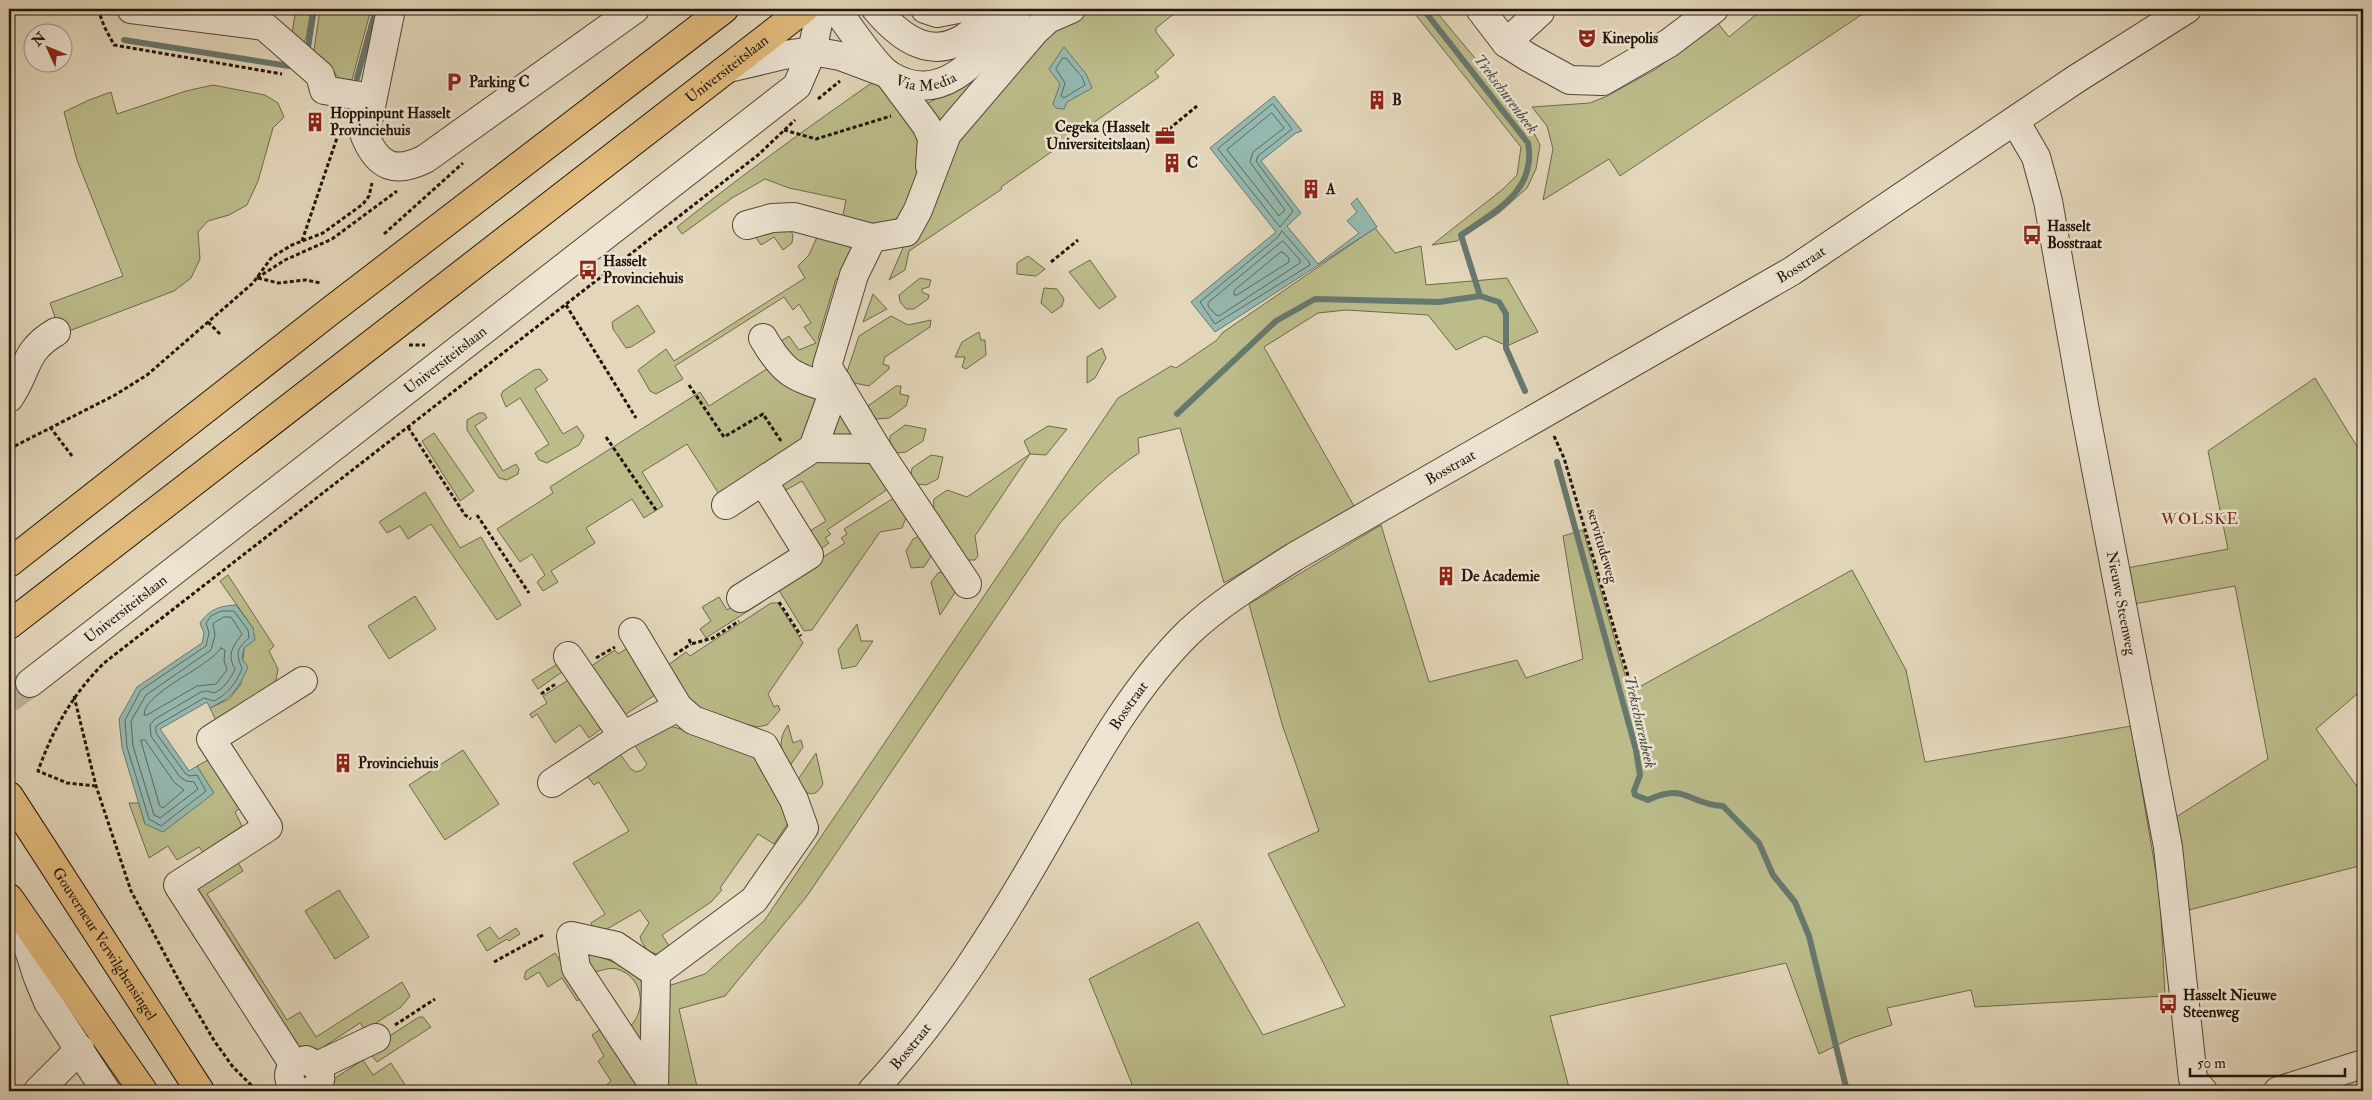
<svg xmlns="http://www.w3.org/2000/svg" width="2372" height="1100" viewBox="0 0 2372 1100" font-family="'IM FELL Double Pica',serif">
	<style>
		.green { fill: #bbbc8a; stroke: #6e694a }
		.water { fill: #95b9b0; stroke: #67786e }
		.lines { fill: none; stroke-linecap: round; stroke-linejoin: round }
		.shore { stroke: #5b685e; stroke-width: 1 }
		.stream { stroke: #67786e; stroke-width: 6 }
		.minor-tunnel { stroke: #bcb097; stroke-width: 28; stroke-dasharray: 28 14; stroke-linecap: butt }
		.minor-casing { stroke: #524637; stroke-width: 30 }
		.highway-casing { stroke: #21160b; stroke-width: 30 }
		.path { stroke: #21160b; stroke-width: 3; stroke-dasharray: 4 2.5; stroke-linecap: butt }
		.minor { stroke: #ede4d2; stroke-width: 28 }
		.highway { stroke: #e2bb7d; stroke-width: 28 }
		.labels { text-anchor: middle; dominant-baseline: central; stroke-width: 5; stroke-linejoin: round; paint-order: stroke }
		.poi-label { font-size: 15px; font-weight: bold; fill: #21160b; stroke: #ede4d2; text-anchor: start }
		.street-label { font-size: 15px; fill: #21160b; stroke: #ede4d2 }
		.water-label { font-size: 16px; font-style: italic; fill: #4a4f45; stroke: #ede4d2 }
		.neighbourhood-label { font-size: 16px; letter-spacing: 1px; fill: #7a1f14; stroke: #ede4d2 }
	</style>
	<rect width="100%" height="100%" fill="#e3d6ba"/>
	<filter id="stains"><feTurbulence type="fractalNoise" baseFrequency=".004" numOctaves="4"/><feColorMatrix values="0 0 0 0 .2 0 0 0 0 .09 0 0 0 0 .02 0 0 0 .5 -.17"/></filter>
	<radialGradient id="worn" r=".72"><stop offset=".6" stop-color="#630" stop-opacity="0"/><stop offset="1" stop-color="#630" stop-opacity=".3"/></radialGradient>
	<path class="green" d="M296,9H311L306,39L303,43L292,33Z
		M320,9H371L352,80L340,79L314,50Z
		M1034,9H1055L941,124L920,107L969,82Z
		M1087,9H1180L1156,28V32L1174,55L1155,72L1159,77L1001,187L1002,189L909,251L905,270L889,280L903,248L916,234L946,153L1040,37Z
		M1411,9H1434L1529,123L1540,145L1536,169L1527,188L1499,213L1457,241L1432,245L1503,189L1517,175L1521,147Z
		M1763,9H1870L1620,176L1609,159L1543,200L1553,149L1547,126L1532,107L1590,103L1607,96L1656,69L1717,22L1729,37Z
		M876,80L919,132L923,165L906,212L889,223L873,226L842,220L846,200L789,188L765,179L732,198L682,234L677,227C742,175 808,127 876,80Z
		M213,85L265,95L278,103L284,117L273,128L258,181L247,205L229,215L208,221L198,232L200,259L191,278L174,291L61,334L50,303L123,276L77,160L64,112L89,100L111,92L117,114L186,91Z
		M790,228L793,235L792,243L783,250L774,237L761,245L752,232Z
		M1375,228L1395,253L1421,246L1426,285L1507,278L1538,332L1507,346L1485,336L1456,350L1428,315L1346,310L1318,313L1264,347L1354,506L1224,583L1180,428L1138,438L1139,453C1108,473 1085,497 1060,523L807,896L725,996L679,1009L698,1091H667L662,988L705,974L764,921L1118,398L1171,366L1176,368L1217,340L1222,333Z
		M824,234L849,245L852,253L849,272L836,279L818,339L828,343L822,364L810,372L780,350L781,341L789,336L799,350L816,343L804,327L811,323L799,304L793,310L784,297L675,366L683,379L656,394L650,391L638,370L666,349L674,361L805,278L798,266L809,255L816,239Z
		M1028,256L1045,269L1036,276L1017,274V263Z
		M1090,260L1116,297L1099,309L1069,272Z
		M920,278L931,280L929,287L922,289V292L929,295L928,299L914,309H906L900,302L899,295Z
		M1044,288L1057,289L1064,299L1062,306L1052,313L1041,303Z
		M873,294L887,309L863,322Z
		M638,305L655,332L631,347L626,348L613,329L612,322Z
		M891,316L908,325L931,320L930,327L885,357L883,364L889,366V369L869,386L854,383L847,372L859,336Z
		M979,332L981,340H985L986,355L966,369L962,367L965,357H955L962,342Z
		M1102,348L1106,358L1095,378L1087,383V357Z
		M773,365L818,394L806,437L719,494L687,444L642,472L663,506L644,518L632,499L586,528L595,543L551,571L558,582L543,591L537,582L545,575L532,554L520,562L497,529L553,493L550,487L700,392L709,406Z
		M540,369L548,380L535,389L563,434L577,426L584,436L579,445L547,463L539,460L535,453L549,444L520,398L506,407L501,395L503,391L534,370Z
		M2315,378L2363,456V689L2316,729L2363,795V865L2189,910L2176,817L2268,759L2235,586L2134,604L2127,568L2228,549L2208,451Z
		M896,386H901L900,394L909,396L906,406L889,418L876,419L868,406Z
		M838,408L857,426L852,440L828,437Z
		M479,413H484L487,418L475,426L503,471L516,464L519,469L518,474L507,480L499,478L467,430V420Z
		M905,425L926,429L923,441L906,452L897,453L890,442V436Z
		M1048,426L1067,429L1046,455L1030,454L975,536L978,556L975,560H967C956,544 930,520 934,499L947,490L967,497L1030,454L1024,441Z
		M434,433L474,491L460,501L422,441Z
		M816,455H863L891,487L827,530L831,534L825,538L829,543L817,552L805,534L826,521L802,481L779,494L778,491L799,466Z
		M931,455L943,457L938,479L926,485L916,484L911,476L912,468Z
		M425,492L460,548L481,537L521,605L497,620L431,524L408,539L400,526L387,533L379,522Z
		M897,496L907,515L902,528L880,532L812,630L804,631L777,587L845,543L841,538L847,534L844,529Z
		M1381,525L1429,682L1517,660L1526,678L1583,659L1563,536L1583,530L1630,692L1852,570L1906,670L1925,762L2131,726L2160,896L2165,996L1975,1007L1971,990L1887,1008L1892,1025L1852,1038L1819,1054L1786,963L1550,1016L1570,1091H1125L1132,1084L1089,979L1198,922L1263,1035L1345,1006L1268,854L1319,831L1282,724L1249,604Z
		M924,534L934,552L924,567L911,568L906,551L913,539Z
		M945,571L956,591L940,615L931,582L938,573Z
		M228,575L274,646L269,651L278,669L273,696L220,729L210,708L229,699L241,684L244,648L253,628L220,581Z
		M756,593L762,602L706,638L700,629L711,621L702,607L719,597L727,610Z
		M415,596L436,629L389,659L368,626Z
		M771,603H778L803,643L768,694L774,707L778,705L780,710L767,725L757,727L691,710L664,668L686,652L690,656Z
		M857,624L861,641H873L856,666L842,669L838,650Z
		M631,646L661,691L620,718L587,669L615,650L618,654Z
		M559,663L565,670L538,689L532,680Z
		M573,677L605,726L589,738L580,725L555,743L537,714L532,718L530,714L547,703L543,696Z
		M665,725L746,745L786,799L788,823L774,844L758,834L720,888L722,890L711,902L662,935L671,949C657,959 645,953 640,937L649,923L640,910L600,933L594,931L591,923L605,914L573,863L629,831L599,782L594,785L587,776L620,754L631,769L636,772L642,770L647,764L634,744Z
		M788,725L793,743L801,740L803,747L787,770C781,753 777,740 788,725Z
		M463,750L499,804L445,840L409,785Z
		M816,753L823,784C814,801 804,793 797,781Z
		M217,755L247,803L235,812L242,826L203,852L199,847L177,860L168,846L149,858L129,803H139L145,824L213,793L197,766Z
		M236,859L243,871L207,894L287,1020L300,1012L316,1037L402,982L410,996L401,1007L365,1030L360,1023L314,1053L299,1050L193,886Z
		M339,890L369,937L335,959L305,911Z
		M490,927L499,939L516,928L520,934L509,941L507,939L487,951L477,935Z
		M583,952H588C603,959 640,969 643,986C647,1003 644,1024 644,1042L640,1046L626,1030C647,1015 646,978 617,969C609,967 599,971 590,974Z
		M555,953L583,997L577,1001L562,978L548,987L539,972L526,980L524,978L526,971Z
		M419,1017H423L431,1027L377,1062L372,1056L377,1052L374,1046Z
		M604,1027L650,1091H606L604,1087L611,1081L598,1061L604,1056L592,1035Z
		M363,1060L373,1075L391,1063L409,1091H330L332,1080Z"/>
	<path class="water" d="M1064,47L1086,74L1092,88L1067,102L1064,109L1056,108L1053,104L1060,84L1049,69Z
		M1274,96L1302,131L1296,133L1261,161L1301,213L1287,226L1318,264L1359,233L1347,221L1357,212L1351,204L1357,198L1377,227L1215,332L1191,302L1276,232L1210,148Z
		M236,605L253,628L255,640L244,648L242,659L248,667C238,690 232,697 210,708L207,702L160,729L189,771L197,766L214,793L163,832L145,824L122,748L119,719L137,687L202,643L204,633L200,623C210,609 219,606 236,605Z"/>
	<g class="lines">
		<path class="shore" d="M1063,58H1066L1082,77L1085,85L1064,98L1061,96L1065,83L1056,69Z
			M1273,104L1292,129L1258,156L1256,161L1293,211L1280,227L1218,149Z
			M1272,113L1284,128L1253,152L1250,162L1285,210L1279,216L1227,150Z
			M1282,231L1309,262L1310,265L1215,324L1200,302L1278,237Z
			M1283,241L1300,260V263L1219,316L1216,315L1208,306V303Z
			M1281,252L1284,253L1289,258V262L1237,295H1234V291Z
			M222,611H234L248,630L249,638C236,649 236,653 242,669C236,683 228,694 214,701L204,698L156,726V733L185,773L189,776L197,775L206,791L161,826L149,819L127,747L125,720L141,690L206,646L209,633L206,623L211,616Z
			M224,617H231L242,634C234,646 226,653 235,669C231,678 224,689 214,693L207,691L201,692L155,719L150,725L151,736L180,777L186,781L194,782L198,789L160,818L154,815L133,746L131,721L146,695L211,650L215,635L213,624Z
			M221,648L225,650L224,660L227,670L216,684L197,686L147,715H144C145,691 207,669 221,648Z
			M141,740H145L174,782L184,790L163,808L160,806Z"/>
		<path class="stream" d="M1423,9L1528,143C1537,191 1495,211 1461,235L1480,296
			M124,40L289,66
			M308,48L314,9
			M357,78L376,9
			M1177,414L1276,321L1315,299L1439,302L1480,296L1499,302L1506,314V348L1525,391
			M1557,462L1636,750L1640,775L1634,791L1635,795L1648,800C1686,782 1687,804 1723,806L1759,843L1773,875L1795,902L1809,936L1847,1091"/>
		<path class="minor-tunnel" d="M9,699L30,683"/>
		<defs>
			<g id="minor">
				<path d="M131,9L264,26L320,75L324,90L372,98"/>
				<path d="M391,9L365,136C378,167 395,174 425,159L635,9"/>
				<path id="s1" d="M836,9C847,24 875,66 889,75C948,111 986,47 1018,9"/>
				<path d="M876,9C901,39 934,63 971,33C979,26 985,16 991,9"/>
				<path d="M925,9L937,13L958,9"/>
				<path d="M1480,9L1506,43L1528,57L1570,80L1603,81L1669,43L1714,9"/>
				<path d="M1506,43L1540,12"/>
				<path d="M729,68L784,55L812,51L840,56L888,74L926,125L932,138L930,166"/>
				<path id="s2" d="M2015,121L2036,157L2048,201L2085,411L2168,847L2193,1079L2203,1091"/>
				<path d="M747,225L772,218L794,217L872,238L906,232L918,210L947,134L1035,31L1048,19L1071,9"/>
				<path d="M872,238L854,275L827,366L877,449L967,584"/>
				<path d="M763,338C785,376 795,377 835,390"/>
				<path d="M837,382L813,448L877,449"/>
				<path d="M9,398C29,370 22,352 56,332"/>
				<path d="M726,505L813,448"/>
				<path d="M741,598L809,555L763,481"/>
				<path d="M633,632L678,707"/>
				<path d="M568,656L623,736"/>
				<path id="s3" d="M30,683L797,86L812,51L821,9"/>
				<path d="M552,783L623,736L678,707L693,720L764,746L794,800L804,828L754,900L656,973L654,1091"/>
				<path d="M18,916L37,975L48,1002L106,1091"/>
				<path d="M294,1065L178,885L268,827L211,739L303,681"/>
				<path d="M317,1066L376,1038"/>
				<path d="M654,1086L576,968L571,936L616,946L656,973"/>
				<path d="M38,1091L80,1049"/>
				<path d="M299,1091C290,1086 284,1073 295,1065C297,1062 303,1061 306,1060L317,1066C322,1077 322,1083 312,1091"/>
				<path id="s4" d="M872,1091C941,1017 995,931 1045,844C1087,771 1128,692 1189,632C1220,603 1258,580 1294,557L1792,271L2076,79L2187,9"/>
				<path d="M2278,1091L2363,1064"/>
			</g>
			<g id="highway">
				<path d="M9,563L329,312L724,9"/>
				<path id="s5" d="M9,625L804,9"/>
				<path id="s6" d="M9,796L200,1091"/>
				<path d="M9,898L143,1091"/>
			</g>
		</defs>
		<use href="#minor" class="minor-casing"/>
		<use href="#highway" class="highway-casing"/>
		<path class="path" d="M98,9L104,26L114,45L282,74
			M818,99L840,81
			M1169,129L1197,106
			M784,130L816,139L891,116
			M384,234L463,163
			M302,241L340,129
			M1051,262L1078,240
			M257,278L285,260L332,239L397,191
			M258,278L278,283L306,280L321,283
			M566,305L636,418
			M208,322L220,334
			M409,345H425
			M689,385L724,437L763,414L781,441
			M50,427L72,456
			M408,427L465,515L471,519
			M1554,436L1564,458L1631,686
			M606,437L656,510
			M9,449L115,395L147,375L253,283L272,257L292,245L323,233L363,204L369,196L372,183
			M477,515L529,593
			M779,602L801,636
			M689,639L691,644L713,638L739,621
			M674,655L691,644
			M596,658L615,647
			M541,694L557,683
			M74,696L96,786L131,891L184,990L215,1042L233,1067L257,1091
			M96,786L67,783L38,771C53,729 72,695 104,663L758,155L795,120
			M494,962L543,935
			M9,978L14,986
			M395,1025L435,999"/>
		<use href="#minor" class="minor"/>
		<use href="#highway" class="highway"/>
	</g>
	<defs>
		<symbol id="theatre-bare" viewBox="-9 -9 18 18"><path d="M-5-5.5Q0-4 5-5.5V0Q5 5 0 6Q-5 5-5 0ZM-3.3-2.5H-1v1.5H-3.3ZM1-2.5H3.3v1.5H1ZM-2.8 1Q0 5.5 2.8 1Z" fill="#8f2418" stroke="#ede4d2" stroke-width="2.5" paint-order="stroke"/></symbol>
		<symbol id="parking-bare" viewBox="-9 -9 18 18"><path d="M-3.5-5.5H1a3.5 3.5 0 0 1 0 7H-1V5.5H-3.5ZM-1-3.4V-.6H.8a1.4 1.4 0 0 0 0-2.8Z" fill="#8f2418" stroke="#ede4d2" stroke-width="2.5" paint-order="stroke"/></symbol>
		<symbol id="building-bare" viewBox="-9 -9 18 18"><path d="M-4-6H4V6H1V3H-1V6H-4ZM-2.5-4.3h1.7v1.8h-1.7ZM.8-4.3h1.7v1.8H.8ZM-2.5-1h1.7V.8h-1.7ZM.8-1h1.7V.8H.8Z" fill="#8f2418" stroke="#ede4d2" stroke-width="2.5" paint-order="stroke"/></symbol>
		<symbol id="office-bare" viewBox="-9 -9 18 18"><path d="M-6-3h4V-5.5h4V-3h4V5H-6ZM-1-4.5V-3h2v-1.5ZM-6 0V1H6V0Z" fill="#8f2418" stroke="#ede4d2" stroke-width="2.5" paint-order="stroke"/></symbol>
		<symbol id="bus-bare" viewBox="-9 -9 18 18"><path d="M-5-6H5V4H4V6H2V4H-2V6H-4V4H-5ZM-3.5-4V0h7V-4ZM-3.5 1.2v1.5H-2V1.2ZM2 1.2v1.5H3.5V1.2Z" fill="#8f2418" stroke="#ede4d2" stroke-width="2.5" paint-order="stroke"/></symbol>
	</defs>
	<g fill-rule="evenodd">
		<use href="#theatre-bare" x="1573" y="24" width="28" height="28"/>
		<use href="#parking-bare" x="440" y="68" width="28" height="28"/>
		<use href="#building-bare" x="1363" y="86" width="28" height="28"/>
		<use href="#building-bare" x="301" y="108" width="28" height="28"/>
		<use href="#office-bare" x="1151" y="122" width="28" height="28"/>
		<use href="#building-bare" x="1158" y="149" width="28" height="28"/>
		<use href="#building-bare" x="1297" y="175" width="28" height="28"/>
		<use href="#bus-bare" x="2018" y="221" width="28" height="28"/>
		<use href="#bus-bare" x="574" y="256" width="28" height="28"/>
		<use href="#building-bare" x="1432" y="562" width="28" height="28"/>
		<use href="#building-bare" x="329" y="749" width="28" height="28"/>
		<use href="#bus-bare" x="2154" y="990" width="28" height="28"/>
	</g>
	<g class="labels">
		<g class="poi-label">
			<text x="1602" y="38">Kinepolis</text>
			<text x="469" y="82">Parking C</text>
			<text x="1392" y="100">B</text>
			<text x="330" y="113">Hoppinpunt Hasselt<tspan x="330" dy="17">Provinciehuis</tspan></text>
			<text x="1150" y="127" text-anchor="end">Cegeka (Hasselt<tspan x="1150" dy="17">Universiteitslaan)</tspan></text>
			<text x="1187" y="163">C</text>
			<text x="1326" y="189">A</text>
			<text x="2047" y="226">Hasselt<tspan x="2047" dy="17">Bosstraat</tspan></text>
			<text x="603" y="261">Hasselt<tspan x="603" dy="17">Provinciehuis</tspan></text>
			<text x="1461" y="576">De Academie</text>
			<text x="358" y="763">Provinciehuis</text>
			<text x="2183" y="995">Hasselt Nieuwe<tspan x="2183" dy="17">Steenweg</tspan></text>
		</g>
		<g class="street-label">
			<text stroke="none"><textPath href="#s5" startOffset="908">Universiteitslaan</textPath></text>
			<text stroke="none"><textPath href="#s1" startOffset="124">Via Media</textPath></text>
			<text stroke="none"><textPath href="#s4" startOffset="1274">Bosstraat</textPath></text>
			<text stroke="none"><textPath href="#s3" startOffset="526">Universiteitslaan</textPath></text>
			<text stroke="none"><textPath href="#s4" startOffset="869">Bosstraat</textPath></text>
			<text transform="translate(1602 546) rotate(74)">servitudeweg</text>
			<text stroke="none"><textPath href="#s2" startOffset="496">Nieuwe Steenweg</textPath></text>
			<text stroke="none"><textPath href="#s3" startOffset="121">Universiteitslaan</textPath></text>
			<text stroke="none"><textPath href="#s4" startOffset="464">Bosstraat</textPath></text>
			<text stroke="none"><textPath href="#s6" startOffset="176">Gouverneur Verwilghensingel</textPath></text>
			<text stroke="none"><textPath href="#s4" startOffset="59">Bosstraat</textPath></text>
		</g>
		<g class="water-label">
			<text transform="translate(1506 94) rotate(53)">Trekschurenbeek</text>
			<text transform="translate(1640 722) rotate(77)">Trekschurenbeek</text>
		</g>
		<g class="neighbourhood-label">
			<text x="2200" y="519">WOLSKE</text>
		</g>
	</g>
	<rect width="2372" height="1100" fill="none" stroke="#e3d6ba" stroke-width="30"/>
	<rect x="10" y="10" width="2352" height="1080" fill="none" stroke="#21160b" stroke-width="2.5"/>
	<rect x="15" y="15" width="2342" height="1070" fill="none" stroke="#21160b"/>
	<g transform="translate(48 48) rotate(314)"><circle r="24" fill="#ede4d2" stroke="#9b9282"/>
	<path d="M0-4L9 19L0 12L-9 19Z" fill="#8f2418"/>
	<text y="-8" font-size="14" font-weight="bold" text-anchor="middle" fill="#21160b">N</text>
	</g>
	<path d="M2190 1068v8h155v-8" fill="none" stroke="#21160b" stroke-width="2.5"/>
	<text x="2197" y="1068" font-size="15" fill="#21160b" stroke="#ede4d2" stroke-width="4" paint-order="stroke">50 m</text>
	<rect width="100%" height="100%" filter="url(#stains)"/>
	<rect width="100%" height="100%" fill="url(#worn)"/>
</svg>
